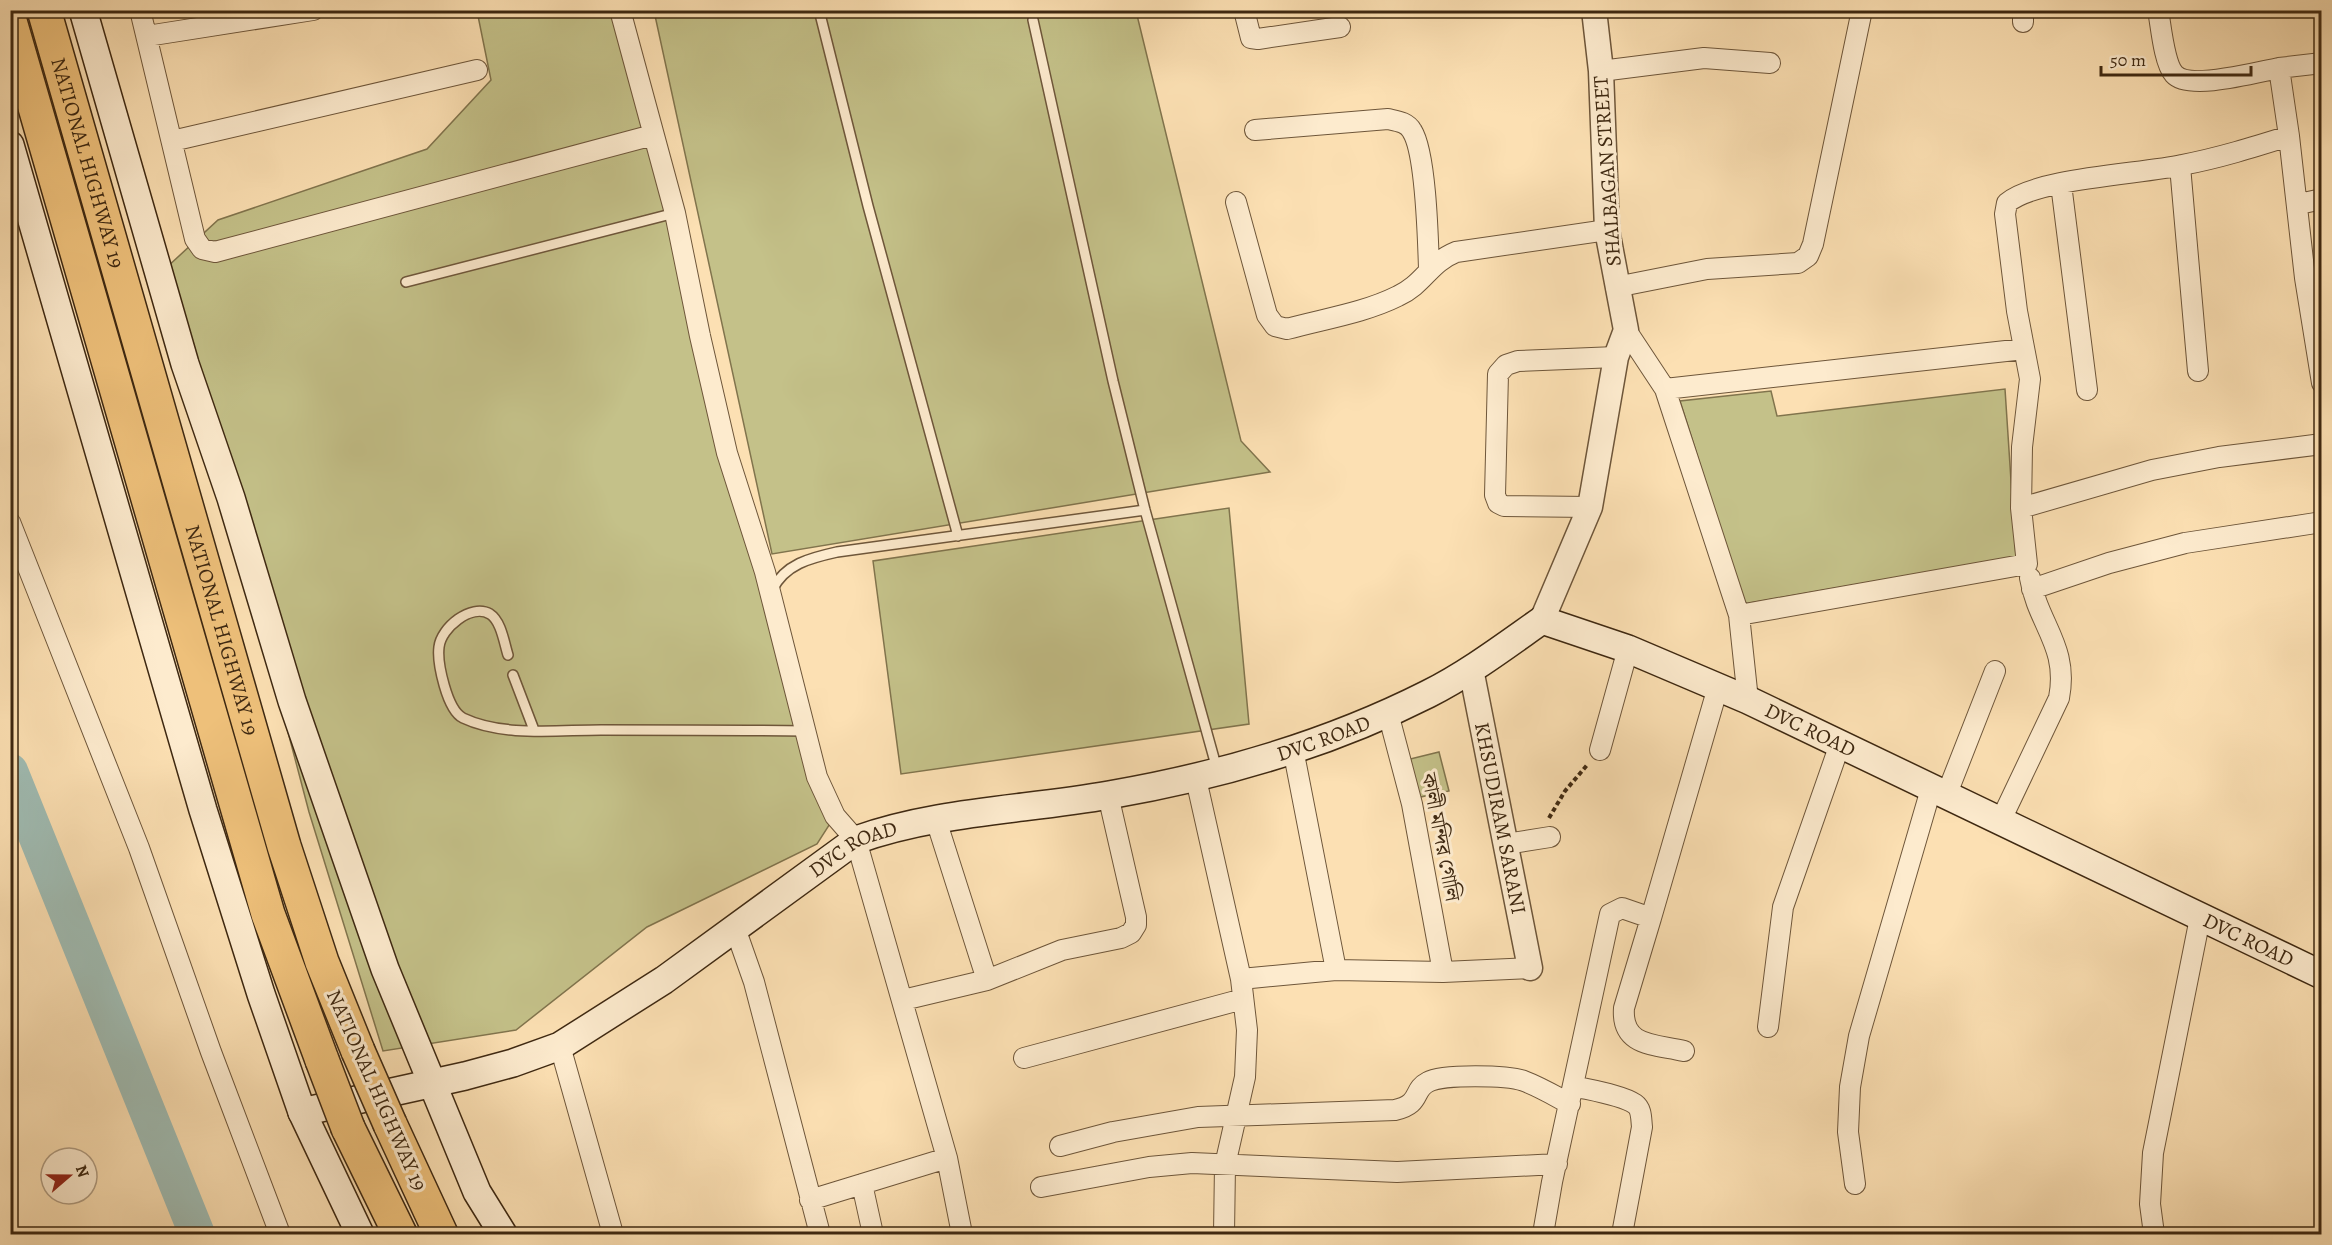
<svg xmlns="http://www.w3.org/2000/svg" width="2332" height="1245" viewBox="0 0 2332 1245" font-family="Alegreya,'Noto Serif Bengali',serif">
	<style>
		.green { fill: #c4c189; stroke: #81744d; stroke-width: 1.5 }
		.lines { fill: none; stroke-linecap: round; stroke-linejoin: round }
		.river { stroke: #a0bcb3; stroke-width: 36 }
		.service-casing { stroke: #6e563a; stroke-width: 12 }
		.minor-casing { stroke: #6e563a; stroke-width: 22 }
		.tertiary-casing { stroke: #6e563a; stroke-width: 27 }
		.secondary-casing { stroke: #3e2811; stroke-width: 30 }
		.trunk-casing { stroke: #3e2811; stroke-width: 36 }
		.path { stroke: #3e2811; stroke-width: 4; stroke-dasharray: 4.5 3; stroke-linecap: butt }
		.service { stroke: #fdebce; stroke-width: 9 }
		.minor { stroke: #fdebce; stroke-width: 20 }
		.tertiary { stroke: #fdebce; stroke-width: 24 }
		.secondary { stroke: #fdebce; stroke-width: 27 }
		.trunk { stroke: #eec07a; stroke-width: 33 }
		.trunk-bridge-casing { stroke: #3e2811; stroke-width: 36; stroke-linecap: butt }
		.trunk-bridge { stroke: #eec07a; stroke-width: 33 }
		.labels { text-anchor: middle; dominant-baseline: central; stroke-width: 6; stroke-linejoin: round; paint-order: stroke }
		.street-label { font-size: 21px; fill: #3e2811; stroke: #fdebce }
	</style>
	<rect width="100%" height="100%" fill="#fce0b3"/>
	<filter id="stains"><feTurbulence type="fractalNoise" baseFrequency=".00333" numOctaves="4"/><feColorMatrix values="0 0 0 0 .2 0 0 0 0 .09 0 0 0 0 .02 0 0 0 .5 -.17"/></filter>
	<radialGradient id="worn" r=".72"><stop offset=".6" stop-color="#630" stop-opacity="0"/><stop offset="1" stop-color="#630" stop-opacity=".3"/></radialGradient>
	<path class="green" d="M477,11H619L721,455L835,816L817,844L647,927L516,1030L383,1051L309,812L166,268L218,220L427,149L491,80Z
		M654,11H1136L1241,441L1270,472L772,554Z
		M2005,389L2016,557L1744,604L1680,401L1771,391L1777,416Z
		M1229,508L1249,724L901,774L873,561Z
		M1439,752L1449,791L1411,799L1402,761Z"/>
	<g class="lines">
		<path class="river" d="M10,771L197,1234"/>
		<defs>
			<path id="service" d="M819,10L868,206L958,536
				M1033,20L1113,381L1145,510L1217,769
				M406,282L675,213
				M772,590C785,564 810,558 837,552L1145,510
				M508,655C504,642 501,621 490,614C471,603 441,628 439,647C437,663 447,710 463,718C503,737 557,730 601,730C670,730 738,730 806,731
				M513,675L534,730"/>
			<path id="minor" d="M140,10L195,239L202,249L215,252L653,135
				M620,10L675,213L700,336L727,453L765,572L817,777L835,816L856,840L947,1158L962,1234
				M1244,10L1251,38L1258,39L1340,27
				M2158,10C2161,26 2164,63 2174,74C2189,91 2257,72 2279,68L2289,136
				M2023,22V10
				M147,36L313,10
				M2279,68L2322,63
				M1601,71L1704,58L1770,63
				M1255,130L1388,119C1397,121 1407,122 1412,131C1426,153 1428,239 1429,269
				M172,141L477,70
				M2180,166L2198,371
				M2061,184L2087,390
				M1236,202L1267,315L1275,326L1287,329C1323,319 1364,313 1398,296C1424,284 1429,263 1456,252L1607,230
				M2299,204L2322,199
				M1616,287L1707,269L1798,263L1808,256L1813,244L1862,10
				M1626,330L1665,389L1739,615L1748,700
				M1665,389L2024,349
				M1590,507L1504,506L1498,503L1495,495L1498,374L1506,365L1518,361L1616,357
				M2021,508L2152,470L2219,457L2322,444
				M10,522L139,848L211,1052L280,1234
				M2032,589L2109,563L2185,543L2322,522
				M1739,615L2027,564L2021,508L2022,447L2030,379L2017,311L2005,214L2007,203C2036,178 2142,174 2182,165C2219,158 2254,147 2289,136L2305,278L2322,383
				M1388,713L1412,804L1443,972
				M1293,749L1336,970
				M1600,750L1628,649
				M1196,779L1241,979L1247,1030L1245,1077L1225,1165L1224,1234
				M1946,796L1995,671
				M936,820L987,980
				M2000,822L2059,698C2069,646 2038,625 2030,578
				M1506,844L1550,837
				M1651,918L1624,1008C1621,1047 1655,1044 1684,1051
				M735,928L754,982L820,1234
				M1241,979L1336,970L1443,972L1530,968
				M903,1000L987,980L1062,950L1121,938L1131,933L1136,925V917L1108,795
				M1768,1027L1783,907L1840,744
				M560,1046L613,1234
				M1024,1058L1243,999
				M1573,1086C1589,1090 1622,1095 1635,1104C1642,1109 1641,1119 1642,1127L1622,1234
				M1060,1146L1113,1132L1198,1117L1395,1110C1422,1104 1412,1090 1428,1082C1442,1074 1508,1075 1524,1081C1540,1087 1555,1096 1570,1104
				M862,1184L873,1234
				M1855,1184L1848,1132L1850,1087L1859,1036L1931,789
				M1041,1187L1149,1167L1192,1163L1397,1172L1557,1164
				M810,1200L947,1158
				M1543,1234L1552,1182L1610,914L1622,908L1651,918L1718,687
				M2154,1234L2150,1204L2153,1153L2200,918"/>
			<g id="tertiary">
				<path d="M1542,620L1590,507L1616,357L1626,330L1607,230L1601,71L1594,10"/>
				<path id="s1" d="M1471,669L1530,968"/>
			</g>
			<g id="secondary">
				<path d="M83,10L185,364L231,498L292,701L385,969L477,1192L503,1234"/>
				<path d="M10,145L203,810L261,994L302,1112L360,1234"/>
				<path id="s2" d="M302,1112L465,1076L513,1063L560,1046L664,980L856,840C937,811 1025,810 1109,795C1219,776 1329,744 1428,694C1468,674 1505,646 1542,620L1628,649L1748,700L2322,975"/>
			</g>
			<g id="trunk">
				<path id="s3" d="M44,10L284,846L322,962L358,1051"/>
				<path d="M10,21L268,914L322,1060"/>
				<path d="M390,1124L441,1234"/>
				<path d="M348,1128L400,1234"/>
			</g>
		</defs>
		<use href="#service" class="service-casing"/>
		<use href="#minor" class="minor-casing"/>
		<use href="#tertiary" class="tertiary-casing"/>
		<use href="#secondary" class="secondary-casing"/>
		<use href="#trunk" class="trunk-casing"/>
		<path class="path" d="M1549,818L1565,791L1588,764"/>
		<use href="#service" class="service"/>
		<use href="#minor" class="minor"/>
		<use href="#tertiary" class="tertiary"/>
		<use href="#secondary" class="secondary"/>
		<use href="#trunk" class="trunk"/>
		<defs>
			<path id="trunk-bridge" d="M358,1051L390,1124
				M322,1060L348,1128"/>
		</defs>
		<use href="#trunk-bridge" class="trunk-bridge-casing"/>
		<use href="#trunk-bridge" class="trunk-bridge"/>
	</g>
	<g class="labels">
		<g class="street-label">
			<text stroke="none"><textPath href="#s3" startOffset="159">NATIONAL HIGHWAY 19</textPath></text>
			<text transform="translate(1607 171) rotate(-94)">SHALBAGAN STREET</text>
			<text stroke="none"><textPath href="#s3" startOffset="645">NATIONAL HIGHWAY 19</textPath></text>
			<text stroke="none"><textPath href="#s2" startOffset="1647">DVC ROAD</textPath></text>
			<text stroke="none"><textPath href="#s2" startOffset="1107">DVC ROAD</textPath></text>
			<text stroke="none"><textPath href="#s1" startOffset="152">KHSUDIRAM SARANI</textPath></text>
			<text transform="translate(1441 837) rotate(79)">কালী মন্দির গোলি</text>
			<text stroke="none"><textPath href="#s2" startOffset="621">DVC ROAD</textPath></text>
			<text stroke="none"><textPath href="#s2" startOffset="2133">DVC ROAD</textPath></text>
			<text transform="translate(377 1090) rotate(66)">NATIONAL HIGHWAY 19</text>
		</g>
	</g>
	<rect width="2332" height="1245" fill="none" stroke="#fce0b3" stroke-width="36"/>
	<rect x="12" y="12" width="2308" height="1221" fill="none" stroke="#3e2811" stroke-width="3"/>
	<rect x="18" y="18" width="2296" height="1209" fill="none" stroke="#3e2811" stroke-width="1.5"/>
	<g transform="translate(69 1176) rotate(70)"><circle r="28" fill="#fdebce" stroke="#b19d82" stroke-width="1.5"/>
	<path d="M0-4.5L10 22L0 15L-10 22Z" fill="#8f2418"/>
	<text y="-9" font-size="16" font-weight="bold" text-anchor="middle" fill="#3e2811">N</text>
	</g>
	<path d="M2101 66v9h150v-9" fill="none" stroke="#3e2811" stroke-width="3"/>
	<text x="2110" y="66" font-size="18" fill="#3e2811" stroke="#fdebce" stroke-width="4.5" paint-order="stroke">50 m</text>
	<rect width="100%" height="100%" filter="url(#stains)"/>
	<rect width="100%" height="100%" fill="url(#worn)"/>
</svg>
